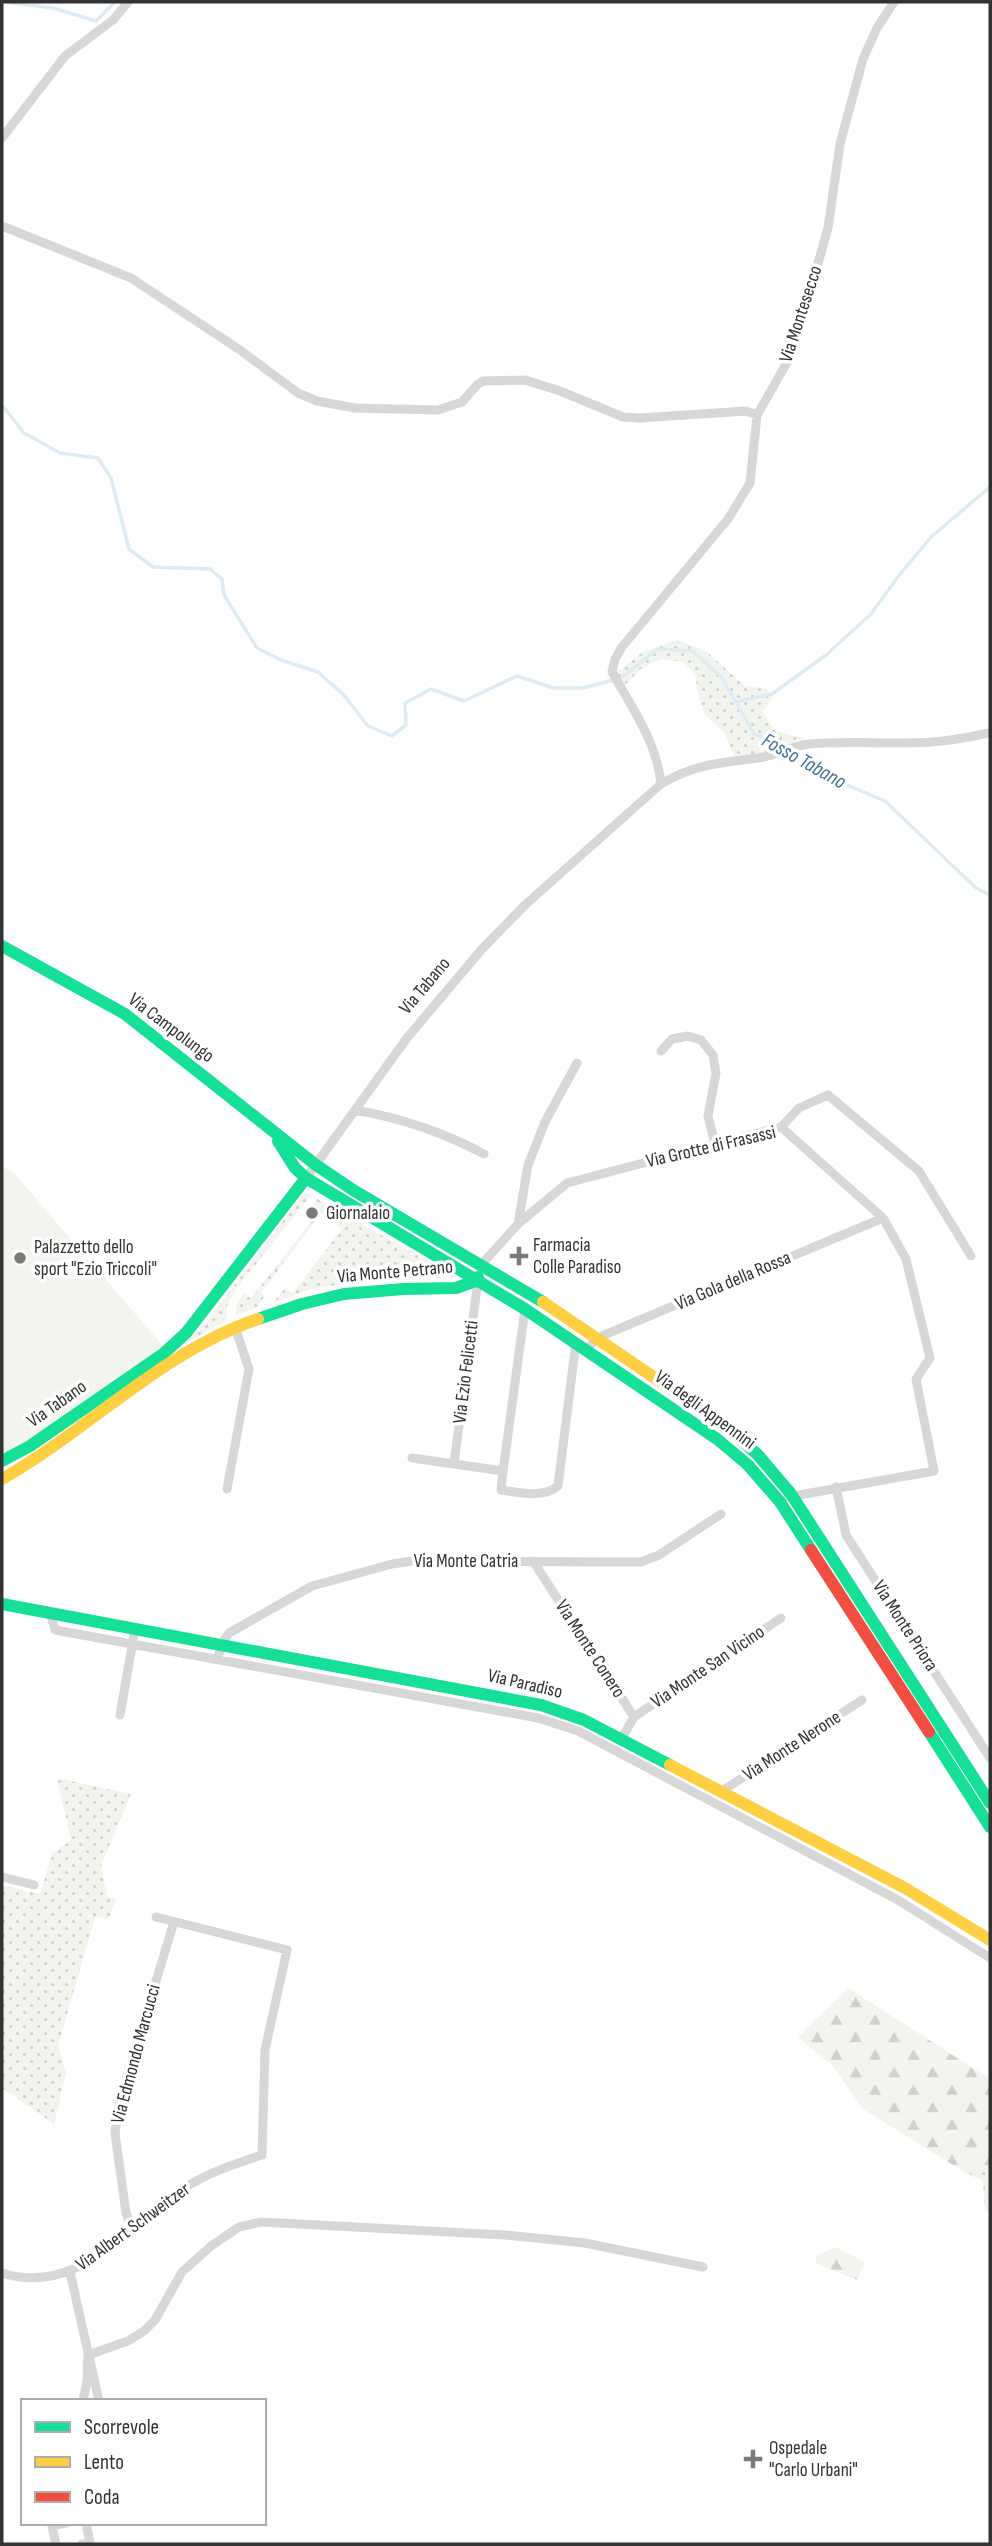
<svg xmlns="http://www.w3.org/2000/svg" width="992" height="2546" viewBox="0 0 992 2546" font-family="'Sofia Sans Condensed',sans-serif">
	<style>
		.grass { fill: url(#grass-dots) }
		.forest { fill: url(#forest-firs) }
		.garden { fill: #f1f5ed }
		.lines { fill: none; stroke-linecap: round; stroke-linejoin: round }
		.stream { stroke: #ddebf3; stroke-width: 3.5 }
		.street { stroke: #d7d7d7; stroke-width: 9 }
		.fast { stroke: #16e098; stroke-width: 12 }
		.slow { stroke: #ffcf43; stroke-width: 12 }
		.jam { stroke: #f24e42; stroke-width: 12 }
		.poi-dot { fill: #7a7a7a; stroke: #fff; stroke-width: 2.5 }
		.labels { text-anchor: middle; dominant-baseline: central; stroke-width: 7; stroke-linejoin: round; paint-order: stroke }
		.street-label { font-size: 19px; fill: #333; stroke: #fff }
		.poi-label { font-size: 19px; fill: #333; stroke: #fff; text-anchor: start }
		.water-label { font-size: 21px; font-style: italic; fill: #3f7597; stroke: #fff }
	</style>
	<defs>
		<pattern id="grass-dots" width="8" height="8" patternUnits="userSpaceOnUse" patternTransform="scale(1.75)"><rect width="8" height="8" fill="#f1f5ed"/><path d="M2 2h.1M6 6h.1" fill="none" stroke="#cfd2cc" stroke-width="1.8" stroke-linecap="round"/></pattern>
		<pattern id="forest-firs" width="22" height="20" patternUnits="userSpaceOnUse" patternTransform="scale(1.75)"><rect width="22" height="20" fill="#f1f5ed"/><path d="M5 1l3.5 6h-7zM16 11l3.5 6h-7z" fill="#cfd2cc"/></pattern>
	</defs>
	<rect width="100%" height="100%" fill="#fff"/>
	<path class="grass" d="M677,640L706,651L745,686L767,689L773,698L762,711L775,731L804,738C782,751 761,756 735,757L723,731L705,715L697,691L696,675L683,662L661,659L642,668L624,686L616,673L644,651Z
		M305,1192L311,1195L236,1289L227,1306L226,1321L182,1345L204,1325Z
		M317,1199L335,1208L328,1218L321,1213L261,1293L265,1296L256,1308L236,1315L237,1304L244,1293L251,1298L312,1221L306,1216Z
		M342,1213L456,1277L378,1279L310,1289L272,1304L285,1288L293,1293L342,1229L335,1223Z
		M57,1778L131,1794L101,1866L107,1896L116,1899L109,1919L95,1917L58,2046L66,2073L54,2124L2,2088V1890L4,1886L40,1894L52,1854L71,1840Z
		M990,2166V2212L985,2211L983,2180L969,2175Z"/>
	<path class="forest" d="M848,1988L990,2079V2166L969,2175L863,2109L832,2065L798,2037Z
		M835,2247L865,2262L857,2280L815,2263L817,2256Z"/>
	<path class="garden" d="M2,1167L12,1171L163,1346L53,1425L2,1455Z"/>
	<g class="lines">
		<path class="stream" d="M5,2L53,8L96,21L115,2
			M2,405L24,433L60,453L98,458L111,478L129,549L153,567L210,569L222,579L224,595L257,648L281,660L318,672L343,694L368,726L392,736L406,725L405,703L431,689L464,701L517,676L554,688H583L621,678L658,649L693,651L722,678L754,734L776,743L800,763L816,772L885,801L976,888L990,895
			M736,702L772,694L826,655L871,614L897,578L931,537L990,487"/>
		<path class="street" d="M2,138L65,56L113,20L128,2
			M2,226L131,278L240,350L298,393L317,401L355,408L438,410L462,402L477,385L483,381L525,380L560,391L623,417L640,418L746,411L757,415
			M661,784C657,742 632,708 612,672L615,659L622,647L728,519L750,483L757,415L793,352L828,228L840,144L863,59L877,28L894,2
			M661,1051L672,1039L688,1036L701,1040L713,1055L716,1073L708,1116L715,1144
			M355,1110C401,1118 443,1132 484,1154
			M781,1127L799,1108L828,1095L919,1171L971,1256
			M306,1178L407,1038L482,949L525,905L661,784C694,764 721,763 758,758C776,756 791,746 809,744C850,740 891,745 932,742C952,741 971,736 990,733
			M518,1224L567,1183L781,1127L883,1218L906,1259L930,1358L916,1379L934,1471L788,1497
			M482,1264L518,1224L528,1165L545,1122L577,1063
			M586,1350L597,1338L883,1218
			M412,1458L503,1471L501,1490C519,1492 542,1499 558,1486L576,1342
			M454,1464L478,1280
			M503,1471L525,1309
			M836,1487L846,1535L990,1758
			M227,1489L249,1369L235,1327
			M533,1561L634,1717L622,1738
			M50,1613L55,1630L538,1718L578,1731L898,1900L990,1958
			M218,1659L221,1645L229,1633L312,1586L392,1564L412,1561L641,1562L659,1555L721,1514
			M120,1715L135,1629
			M634,1717L781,1618
			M722,1791L862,1700
			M2,1877L34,1885
			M132,2228L126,2213L115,2133L120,2099L174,1922
			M70,2272L99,2401
			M2,2273C77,2297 126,2228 183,2189C207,2173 234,2164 262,2155L265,2050L287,1950L156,1917
			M83,2401L87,2381L88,2355L128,2341L144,2331L155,2320L182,2272L211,2246L239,2227L261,2222L505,2235L585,2243L703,2267
			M56,2544L52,2526L66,2523
			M82,2544L90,2543L86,2523"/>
		<path class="fast" d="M2,946L125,1014L316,1165L353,1190L543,1302
			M278,1141L295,1168L306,1178L525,1309L717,1439L748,1465L780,1502L811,1550
			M258,1319L302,1304L344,1294L403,1289L456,1288L478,1280V1277
			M727,1427L758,1455L791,1494L990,1803
			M2,1461L30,1446L163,1354L186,1333L306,1178
			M2,1604L541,1705L584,1720L670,1765
			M929,1732L990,1827"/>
		<path class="slow" d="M543,1302L727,1427
			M2,1479C90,1429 161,1352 258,1319
			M670,1765L905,1888L990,1940"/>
		<path class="jam" d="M811,1550L929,1732"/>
	</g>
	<g class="poi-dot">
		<circle cx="312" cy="1213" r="7"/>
		<path d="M515.5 1245.5h7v7h7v7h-7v7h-7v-7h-7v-7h7z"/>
		<circle cx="20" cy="1258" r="7"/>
		<path d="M749.5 2448.5h7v7h7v7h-7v7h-7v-7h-7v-7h7z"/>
	</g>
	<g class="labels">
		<g class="street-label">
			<text transform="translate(801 314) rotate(-72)">Via Montesecco</text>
			<text transform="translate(425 986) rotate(-50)">Via Tabano</text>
			<text transform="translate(171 1028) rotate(37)">Via Campolungo</text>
			<text transform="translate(711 1147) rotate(-13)">Via Grotte di Frasassi</text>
			<text transform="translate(395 1272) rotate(-5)">Via Monte Petrano</text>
			<text transform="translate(733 1281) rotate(-23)">Via Gola della Rossa</text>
			<text transform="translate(466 1372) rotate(-83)">Via Ezio Felicetti</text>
			<text transform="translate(57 1404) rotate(-35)">Via Tabano</text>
			<text transform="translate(705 1410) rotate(36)">Via degli Appennini</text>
			<text x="466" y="1561">Via Monte Catria</text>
			<text transform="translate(905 1626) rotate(57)">Via Monte Priora</text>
			<text transform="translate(590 1649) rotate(57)">Via Monte Conero</text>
			<text transform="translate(708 1667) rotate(-34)">Via Monte San Vicino</text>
			<text transform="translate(525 1684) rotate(13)">Via Paradiso</text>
			<text transform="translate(792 1746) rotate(-33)">Via Monte Nerone</text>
			<text transform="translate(136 2054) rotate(-75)">Via Edmondo Marcucci</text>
			<text transform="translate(133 2227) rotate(-36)">Via Albert Schweitzer</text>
		</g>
		<g class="poi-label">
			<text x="326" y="1213">Giornalaio</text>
			<text x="533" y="1245">Farmacia<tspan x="533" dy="22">Colle Paradiso</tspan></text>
			<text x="34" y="1247">Palazzetto dello<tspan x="34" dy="22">sport "Ezio Triccoli"</tspan></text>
			<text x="769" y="2448">Ospedale<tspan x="769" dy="22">"Carlo Urbani"</tspan></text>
		</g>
		<g class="water-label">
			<text transform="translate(804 761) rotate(29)">Fosso Tabano</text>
		</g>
	</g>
	<rect width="992" height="2546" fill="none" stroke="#333333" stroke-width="7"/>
	<rect x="21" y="2399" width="245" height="126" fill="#ffffff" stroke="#adadad" stroke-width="2"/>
	<rect x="35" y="2422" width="35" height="10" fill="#16e098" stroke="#adadad" stroke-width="2"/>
	<text x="84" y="2434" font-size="21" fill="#333333">Scorrevole</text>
	<rect x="35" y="2457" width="35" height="10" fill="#ffcf43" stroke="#adadad" stroke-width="2"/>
	<text x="84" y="2469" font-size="21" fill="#333333">Lento</text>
	<rect x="35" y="2492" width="35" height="10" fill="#f24e42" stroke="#adadad" stroke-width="2"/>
	<text x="84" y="2504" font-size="21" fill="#333333">Coda</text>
</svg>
